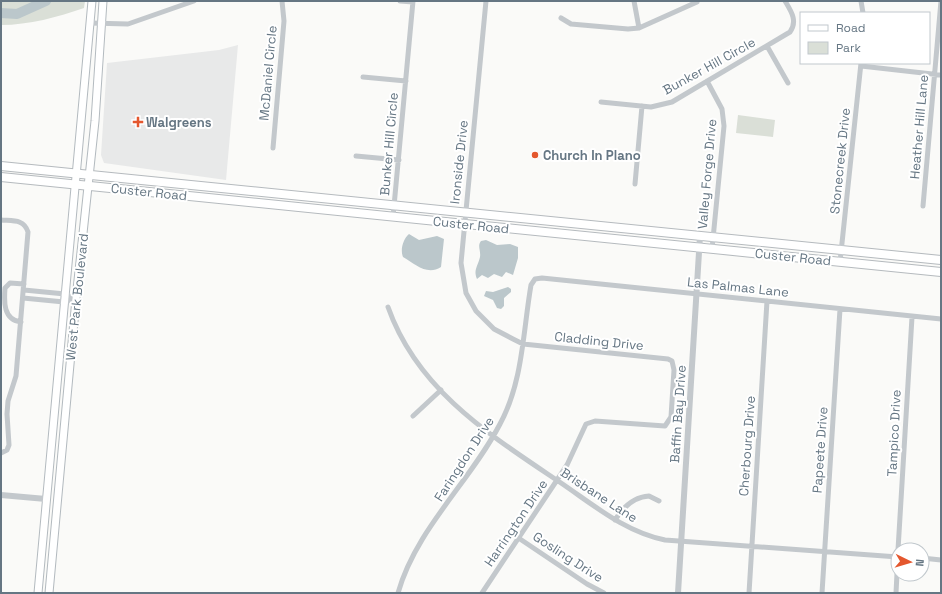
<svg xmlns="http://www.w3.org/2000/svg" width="942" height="594" viewBox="0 0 942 594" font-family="'Space Grotesk',sans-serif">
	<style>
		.built { fill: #e8e9e9 }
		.green { fill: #dadfd7 }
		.water { fill: #bbc7cb }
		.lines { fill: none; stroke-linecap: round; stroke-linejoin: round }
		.river { stroke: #bbc7cb; stroke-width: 10 }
		.secondary-casing { stroke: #b3babf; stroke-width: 9 }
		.primary-casing { stroke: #b5babe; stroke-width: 10 }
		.minor { stroke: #c3c8cc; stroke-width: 5 }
		.tertiary { stroke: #c3c8cc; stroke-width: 6 }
		.secondary { stroke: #fff; stroke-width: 7 }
		.primary { stroke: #fff; stroke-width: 8 }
		.poi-dot { fill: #e4572e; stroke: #fff; stroke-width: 1.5 }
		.labels { text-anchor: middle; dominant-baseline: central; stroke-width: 4; stroke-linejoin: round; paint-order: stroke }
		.street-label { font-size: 13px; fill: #657683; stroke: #fff }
		.poi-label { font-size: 13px; font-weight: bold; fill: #657683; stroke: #fff; text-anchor: start }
	</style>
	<rect width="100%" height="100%" fill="#fafaf8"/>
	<path class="built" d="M238,45L226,180L104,163L101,155L107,63L219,50Z"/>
	<path class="green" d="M1,1H85L84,8C58,17 29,25 1,25Z
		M738,115L775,120L773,137L736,133Z"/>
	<path class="water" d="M409,234L419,240L437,236L444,239L441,267C427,276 415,264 403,257C400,250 403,239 409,234Z
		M486,240L497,245L510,244L518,247V258L513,275L506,272L502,277L494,274L488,278L482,275L477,279C473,270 478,266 480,257C481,250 477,246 481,241Z
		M508,287L511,289V292L504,298V306L501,309L497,308L493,300L484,296L486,291L493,292Z"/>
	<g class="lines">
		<path class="river" d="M1,13L17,14L46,1"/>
		<defs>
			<path id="secondary" d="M38,593L92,1
				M49,593L76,299L95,121L103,1"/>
			<path id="primary" d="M1,166L941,260
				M1,177L941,272"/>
		</defs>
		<use href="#secondary" class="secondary-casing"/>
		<use href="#primary" class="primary-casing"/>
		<path class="minor" d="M400,1L413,2
			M634,1L639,28
			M861,1L863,13
			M561,18L571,24L628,29L639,28L697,2
			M90,23L128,24L194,1
			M767,46L788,83
			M861,66L941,75
			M363,77L406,81
			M707,81L722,109L724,126L712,249
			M601,102L651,107L672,102L790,32C798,21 791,11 785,1
			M273,148L284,21L282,1
			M356,156L399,160
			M635,184L642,106
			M923,206L941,1
			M393,217L413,1
			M1,220C13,221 24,219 28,232L16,376L8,401L7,414L9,445L7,450L1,453
			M840,262L861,63
			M24,290L65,294L76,299
			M23,298L64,302L76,299
			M388,307C418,392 493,437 564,485C596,507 626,532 665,540L898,557
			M21,322C3,320 4,301 5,288L10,283L24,284
			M413,416L441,390
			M615,520C623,507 633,497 649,496L659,501
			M520,539L587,584L604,593
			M898,550L912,317
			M922,558L941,560
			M398,593C416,529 470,482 500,424C523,382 523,331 531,285L535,279L542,278L941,319
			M482,593L567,465L586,424L595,421L665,426L671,417L674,370L672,361L668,359L523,344L513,339L494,329L476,311L466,293L461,263L486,1
			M749,593L767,301
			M822,593L840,309
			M896,593L898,554"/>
		<path class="tertiary" d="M1,495L46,499
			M678,593L700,236"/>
		<use href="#secondary" class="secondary"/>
		<use href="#primary" class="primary"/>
	</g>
	<g class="poi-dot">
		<path d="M136 116h4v4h4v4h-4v4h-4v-4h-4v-4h4z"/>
		<circle cx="535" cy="155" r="4"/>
	</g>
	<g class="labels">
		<g class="street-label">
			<text transform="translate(709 66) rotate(-29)">Bunker Hill Circle</text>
			<text transform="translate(268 73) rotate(-85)">McDaniel Circle</text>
			<text transform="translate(919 127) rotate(-85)">Heather Hill Lane</text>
			<text transform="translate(389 144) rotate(-85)">Bunker Hill Circle</text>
			<text transform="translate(840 161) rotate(-84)">Stonecreek Drive</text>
			<text transform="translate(459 162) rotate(-84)">Ironside Drive</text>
			<text transform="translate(707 174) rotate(-85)">Valley Forge Drive</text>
			<text transform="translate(149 192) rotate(6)">Custer Road</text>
			<text transform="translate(471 225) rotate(6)">Custer Road</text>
			<text transform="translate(793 257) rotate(6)">Custer Road</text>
			<text transform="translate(738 287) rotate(6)">Las Palmas Lane</text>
			<text transform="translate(77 297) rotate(-84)">West Park Boulevard</text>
			<text transform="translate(599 341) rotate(6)">Cladding Drive</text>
			<text transform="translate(678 414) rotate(-86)">Baffin Bay Drive</text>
			<text transform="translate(894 433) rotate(-87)">Tampico Drive</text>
			<text transform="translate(747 446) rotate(-86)">Cherbourg Drive</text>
			<text transform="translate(820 450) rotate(-86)">Papeete Drive</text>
			<text transform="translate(464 459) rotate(-57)">Faringdon Drive</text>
			<text transform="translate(599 495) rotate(33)">Brisbane Lane</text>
			<text transform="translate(516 523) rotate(-56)">Harrington Drive</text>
			<text transform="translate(568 557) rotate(33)">Gosling Drive</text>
		</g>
		<g class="poi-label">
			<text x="146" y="122">Walgreens</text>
			<text x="543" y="155">Church In Plano</text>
		</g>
	</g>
	<rect width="942" height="594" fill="none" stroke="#657683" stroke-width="4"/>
	<rect x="800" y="12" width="130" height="52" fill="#ffffff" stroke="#c1c8cd"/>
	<rect x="808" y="25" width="20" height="6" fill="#ffffff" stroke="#c1c8cd"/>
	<text x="836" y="32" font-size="12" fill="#657683">Road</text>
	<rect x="808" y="42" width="20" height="12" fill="#dadfd7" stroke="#c1c8cd"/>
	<text x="836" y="52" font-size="12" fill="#657683">Park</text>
	<g transform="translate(910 562) rotate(95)"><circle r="19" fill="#ffffff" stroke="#c1c8cd"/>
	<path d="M0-3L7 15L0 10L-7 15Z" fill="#e4572e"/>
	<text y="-6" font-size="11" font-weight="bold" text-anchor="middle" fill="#657683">N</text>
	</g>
</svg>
